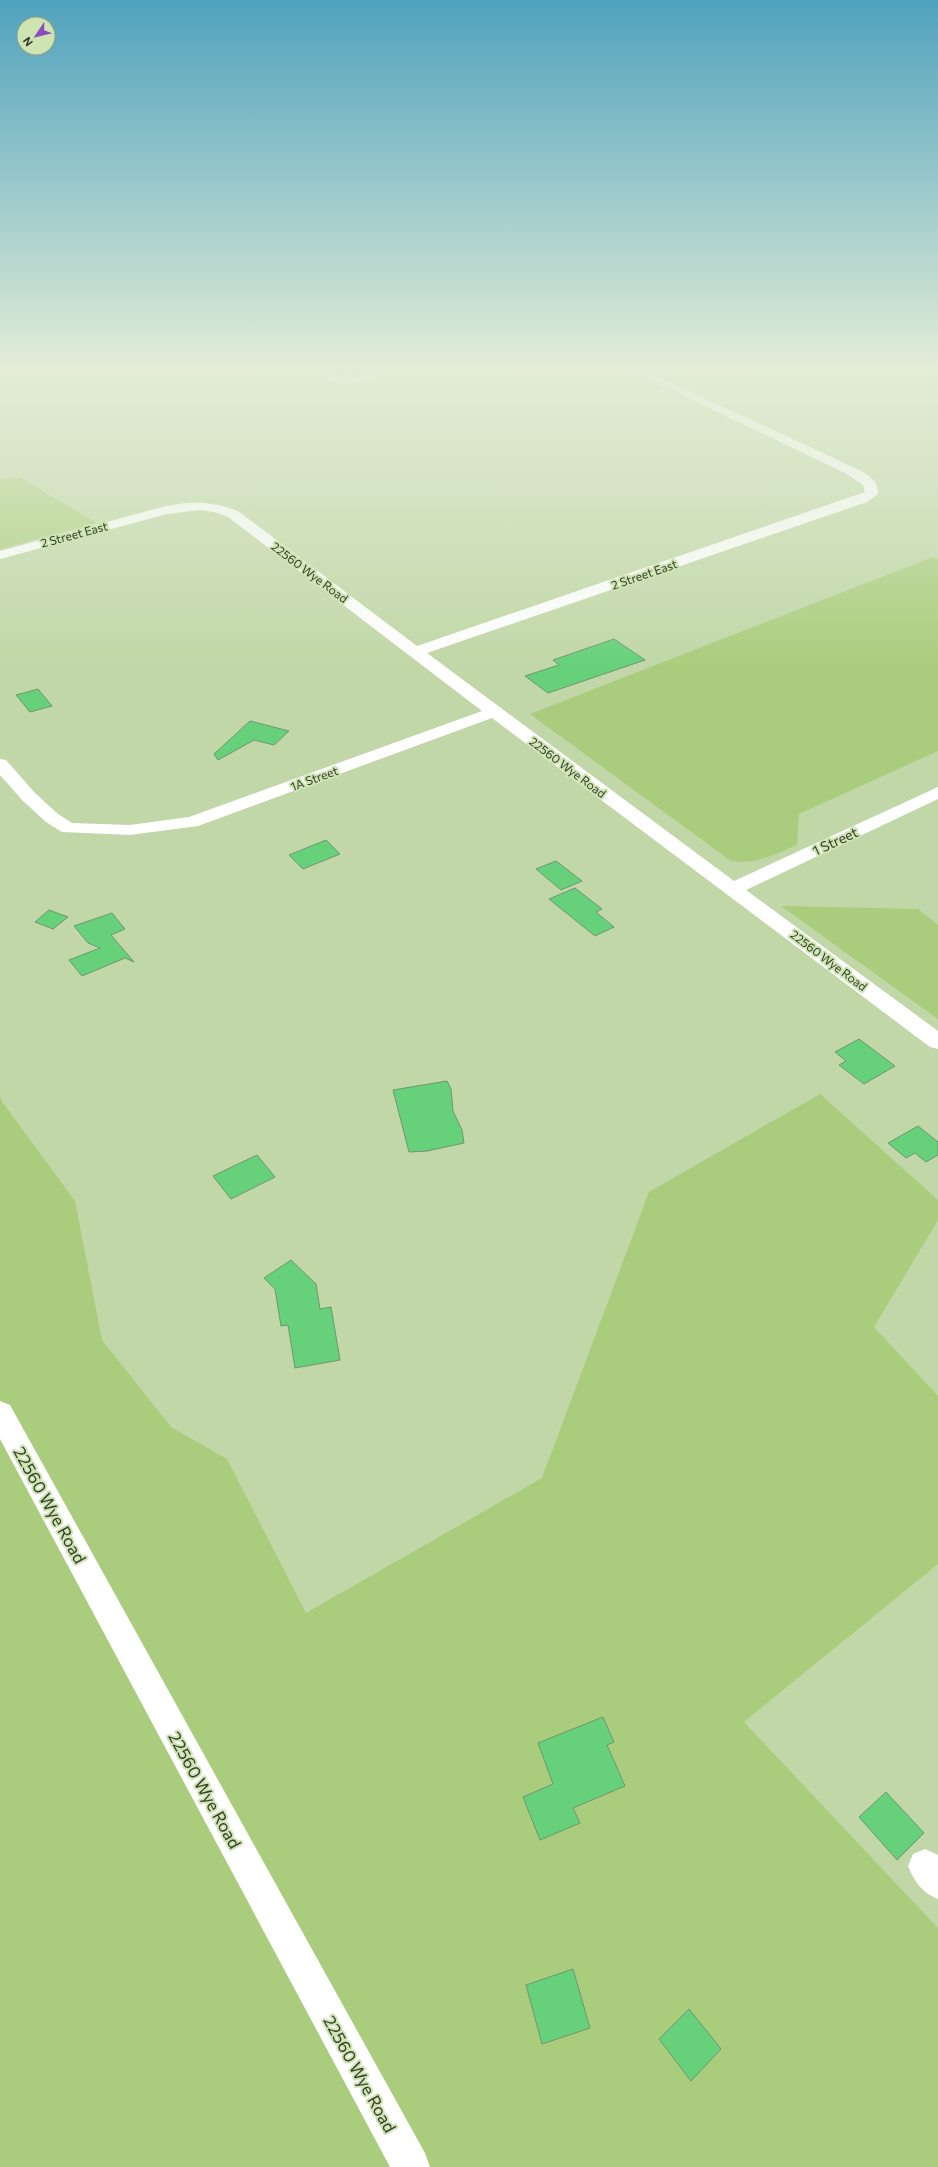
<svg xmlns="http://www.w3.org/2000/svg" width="938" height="2167" viewBox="0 0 938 2167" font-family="Commissioner,sans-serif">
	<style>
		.green { fill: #aacd7d }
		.building { fill: #66d17a; stroke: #6e9673 }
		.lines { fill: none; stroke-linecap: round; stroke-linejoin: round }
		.minor { fill: #fff; fill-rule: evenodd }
		.labels { text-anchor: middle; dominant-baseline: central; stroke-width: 4; stroke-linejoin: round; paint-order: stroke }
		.far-street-label { font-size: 12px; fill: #363f2b; stroke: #cee4b3 }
		.street-label { font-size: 14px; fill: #363f2b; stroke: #cee4b3 }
		.near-street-label { font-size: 17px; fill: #363f2b; stroke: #cee4b3 }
	</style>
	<rect width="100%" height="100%" fill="#c1d7a7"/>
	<path class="green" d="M19,477L97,523L0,549V480Z
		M933,557L938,559V751L799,814L797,845C775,854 756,865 731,861L530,714Z
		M781,906L918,909L938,925V1019Z
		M820,1094L938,1200V1220L874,1327L938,1396V1564L744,1722L938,1928V2167H0V1096L3,1103L75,1201L102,1340L171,1427L227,1459L306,1613L542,1478L649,1192Z"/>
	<path class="building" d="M614,639L645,660L548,693L525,676L559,665L553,660Z
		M38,689L52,706L30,712L16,695Z
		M250,721L289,731L274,745L254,740L218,760L214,754Z
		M326,840L340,854L303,869L289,855Z
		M556,861L582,881L561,890L536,869Z
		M575,888L602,909L596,912L614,927L595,936L549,899Z
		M49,910L68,917L53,929L35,922Z
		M112,913L125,929L111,935L134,962L125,958L82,976L69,960L100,948L88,943L74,926Z
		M859,1039L895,1066L864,1084L839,1065L846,1061L835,1052Z
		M447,1081L451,1089L453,1111L462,1130L464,1143L427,1151L409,1152L393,1090Z
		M918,1126L938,1142V1155L926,1162L915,1153L906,1158L888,1143Z
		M257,1155L275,1177L231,1199L213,1176Z
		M291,1260L316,1284L320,1309L331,1307L340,1360L295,1368L288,1325L281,1326L275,1289L264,1278Z
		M603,1717L614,1742L607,1745L625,1786L573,1808L580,1823L540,1840L523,1797L553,1784L538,1743Z
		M886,1792L924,1833L897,1860L859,1817Z
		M573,1969L590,2028L542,2044L526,1985Z
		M689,2009L721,2049L691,2081L659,2039Z"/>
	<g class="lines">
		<path class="minor" d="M328,364H343L331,371C351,388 365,368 384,364C388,363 392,364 396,364C383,382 335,393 319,372L322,367Z
			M617,364H631L853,467C865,473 879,479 878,494L867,502L427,653L734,881L938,787V799L746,890L938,1031V1049L930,1047L492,718L198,826L130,835L62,832L46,822L23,801L0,775V759L6,760L35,793L58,814L72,823L130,825L189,817L482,711L228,517L214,512L200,510L167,514L0,559V551L166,506C192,501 213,501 238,511L417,646L865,492L863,485L845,473Z
			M0,1401L10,1405L425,2153L430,2167H390L0,1439Z
			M925,1849L938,1855V1899C921,1892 915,1882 908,1866L913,1854Z"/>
	</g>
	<linearGradient id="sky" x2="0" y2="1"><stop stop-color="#50a2be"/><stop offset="0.55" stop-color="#e3edd7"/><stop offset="1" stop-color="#e3edd7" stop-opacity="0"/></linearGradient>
	<rect width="938" height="667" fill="url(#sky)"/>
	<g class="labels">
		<g class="far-street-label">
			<text transform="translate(74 534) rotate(-15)">2 Street East</text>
			<text transform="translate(310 572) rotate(37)">22560 Wye Road</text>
			<text transform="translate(644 574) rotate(-19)">2 Street East</text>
			<text transform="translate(568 767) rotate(37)">22560 Wye Road</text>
			<text transform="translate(314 778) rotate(-20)">1A Street</text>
			<text transform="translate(829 960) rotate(37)">22560 Wye Road</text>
		</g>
		<g class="street-label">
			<text transform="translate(835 841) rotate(-25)">1 Street</text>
		</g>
		<g class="near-street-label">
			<text transform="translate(50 1505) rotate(61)">22560 Wye Road</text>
			<text transform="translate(205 1790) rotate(61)">22560 Wye Road</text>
			<text transform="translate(360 2074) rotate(61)">22560 Wye Road</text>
		</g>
	</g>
	<g transform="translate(36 36) rotate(235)"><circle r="19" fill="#cee4b3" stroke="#91a27d"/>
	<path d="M0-3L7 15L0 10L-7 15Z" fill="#8f4cc1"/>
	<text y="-6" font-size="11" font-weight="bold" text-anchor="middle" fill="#363f2b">N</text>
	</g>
</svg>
